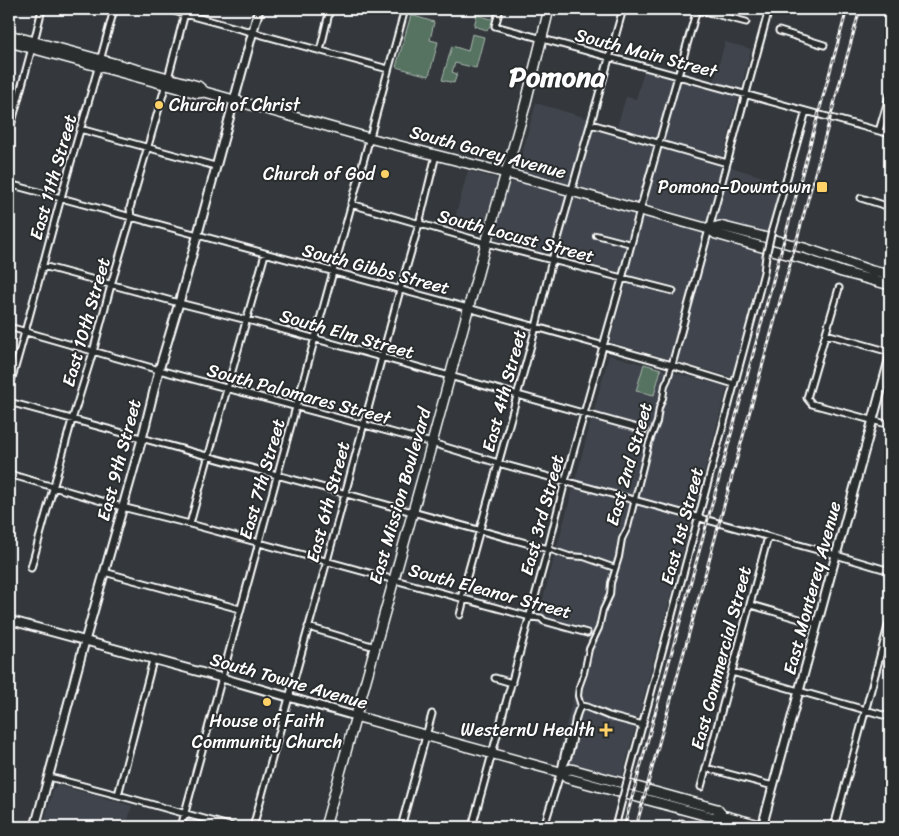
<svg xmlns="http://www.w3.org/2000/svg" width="899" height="836" viewBox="0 0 899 836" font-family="Sriracha,sans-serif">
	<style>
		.built { fill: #40454d }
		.green { fill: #567261; stroke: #aab8b0 }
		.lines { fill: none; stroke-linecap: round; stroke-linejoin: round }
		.pedestrian-casing { stroke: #fff; stroke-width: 8 }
		.minor-casing { stroke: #fff; stroke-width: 9 }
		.tertiary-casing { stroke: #fff; stroke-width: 11 }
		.primary-casing { stroke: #fff; stroke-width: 12 }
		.pedestrian { stroke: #2a2d2e; stroke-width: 4 }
		.minor { stroke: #2a2d2e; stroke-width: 5 }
		.tertiary { stroke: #2a2d2e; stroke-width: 7 }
		.primary { stroke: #2a2d2e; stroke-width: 9 }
		.rail-casing { stroke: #fff; stroke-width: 3 }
		.rail { stroke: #2a2d2e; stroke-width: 1; stroke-dasharray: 4; stroke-linecap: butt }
		.minor-bridge-casing { stroke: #fff; stroke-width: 9; stroke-linecap: butt }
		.minor-bridge { stroke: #2a2d2e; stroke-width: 5 }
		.poi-dot { fill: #ffd166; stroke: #2a2d2e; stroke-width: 2 }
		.labels { text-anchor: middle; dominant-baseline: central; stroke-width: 4; stroke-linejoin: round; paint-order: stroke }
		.street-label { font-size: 18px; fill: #fff; stroke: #2a2d2e }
		.poi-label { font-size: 18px; fill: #fff; stroke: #2a2d2e; text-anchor: end }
		.town-label { font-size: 28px; font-weight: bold; fill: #fff; stroke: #2a2d2e }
	</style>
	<rect width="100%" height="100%" fill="#34383c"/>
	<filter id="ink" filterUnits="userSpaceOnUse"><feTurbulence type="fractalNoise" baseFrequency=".02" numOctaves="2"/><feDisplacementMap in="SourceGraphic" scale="10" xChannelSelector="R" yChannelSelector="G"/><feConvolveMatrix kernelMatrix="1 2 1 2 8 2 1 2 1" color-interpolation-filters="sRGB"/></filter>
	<g filter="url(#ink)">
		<path class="built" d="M725,42L751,49L721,164L782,183L769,229L732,377L610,342L629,274L559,257L453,225L468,171L514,183L536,103L617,127L626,97L636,99L644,71L712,90Z
			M609,355L727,387L622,777L557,759L589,639L536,625Z
			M58,785L132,806L126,827H43L53,790Z"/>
		<path class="green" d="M411,15L434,22L430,40L438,42L429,76L396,67Z
			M477,15L495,20L487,30L474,26Z
			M472,34L484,37L476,68L455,63L452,72L457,74L454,83L442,80L452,46L468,51Z
			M644,364L661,369L654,395L636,391Z"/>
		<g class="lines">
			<defs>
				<path id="pedestrian" d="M596,235L631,244
					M548,549L569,556L584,557L615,568
					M581,706L578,696L579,687L584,673L589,649L599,628L603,610L610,595L611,583L619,557L622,539L628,527L649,443L657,422L659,408L663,398L665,385L668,379L672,365"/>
				<path id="minor" d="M166,9L388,69
					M500,9L495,26L890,134
					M696,9L746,22
					M779,31L824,45
					M34,42L42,9
					M320,51L330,9
					M168,78L186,9
					M591,124L727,163
					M80,129L215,166
					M879,131L890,94
					M9,133L32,48
					M9,184L468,308L672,365L734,384
					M861,198L890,207
					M351,204L486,243L673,291
					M772,230L806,111
					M43,266L179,303L255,322L644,430
					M839,288L807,398L812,404L890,425
					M9,327L159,370L432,443L498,463L836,555L890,571
					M826,334L890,352
					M672,365L769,9
					M9,388C28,325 43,262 61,198C78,135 98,72 114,9
					M9,402L548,549
					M9,474L122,507L190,524L530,617L541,618L544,621L587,633
					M190,524L227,389L265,254
					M31,568L72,420L93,352L111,285L131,218L130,208L166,84
					M104,572L240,609
					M461,598L536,327L552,260L623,9
					M751,605L817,624
					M460,615L464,599
					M308,627L375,647
					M732,672L890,717
					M495,678L512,683
					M706,768L773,786
					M561,771C567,761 571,749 573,737C575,727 574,715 581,706L587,707L609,716L643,725
					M49,777L118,795L233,827
					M628,778L753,315L764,272L766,256
					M701,787L768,537
					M118,795L153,660
					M181,827L405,9
					M253,827L327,561L400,290L419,224L436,155
					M401,827L432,714
					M472,827L548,549L565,481L622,279L640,210L697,9
					M544,827C549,809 555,792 560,774C564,759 565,743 573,729
					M615,827L622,800
					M681,827L682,823
					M834,827L890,619"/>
				<path id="tertiary" d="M9,620L222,678L355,716
					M35,827L85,641L142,439L159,370L179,303L259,9
					M762,827L890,357"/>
				<path id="primary" d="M9,35L198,86L205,92L369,138L506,173L709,229L720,226L775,240L804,248L872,271L890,275
					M9,42L197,93L205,92
					M709,229L716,234L808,260L842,272L890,285
					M355,716L560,772L567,778L715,818L722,815L767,827
					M560,772L571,769L717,809L722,815
					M325,827L432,443L486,243L525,106L549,9"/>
			</defs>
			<use href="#pedestrian" class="pedestrian-casing"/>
			<use href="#minor" class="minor-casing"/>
			<use href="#tertiary" class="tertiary-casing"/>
			<use href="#primary" class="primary-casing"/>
			<use href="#pedestrian" class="pedestrian"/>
			<use href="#minor" class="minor"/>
			<use href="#tertiary" class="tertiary"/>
			<use href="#primary" class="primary"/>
			<defs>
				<path id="rail" d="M624,827L847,9
					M636,827L860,9"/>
			</defs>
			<use href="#rail" class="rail-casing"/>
			<use href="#rail" class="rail"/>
			<defs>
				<path id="minor-bridge" d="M766,256L772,230
					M622,800L628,778"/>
			</defs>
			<use href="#minor-bridge" class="minor-bridge-casing"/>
			<use href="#minor-bridge" class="minor-bridge"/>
		</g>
	</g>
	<g class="poi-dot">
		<circle cx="159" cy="105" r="5"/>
		<circle cx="385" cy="174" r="5"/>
		<rect x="816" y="181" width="12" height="12" rx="2.5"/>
		<circle cx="267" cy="702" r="5"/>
		<path d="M603.5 722.5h5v5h5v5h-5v5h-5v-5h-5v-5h5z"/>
	</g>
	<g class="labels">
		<g class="street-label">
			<text transform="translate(646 53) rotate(15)">South Main Street</text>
			<text transform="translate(488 152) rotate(15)">South Garey Avenue</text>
			<text transform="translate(53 177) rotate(-74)">East 11th Street</text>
			<text transform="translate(516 236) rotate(15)">South Locust Street</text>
			<text transform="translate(376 269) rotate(15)">South Gibbs Street</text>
			<text transform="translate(86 322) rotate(-74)">East 10th Street</text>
			<text transform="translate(347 334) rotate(16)">South Elm Street</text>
			<text transform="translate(504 391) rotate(-75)">East 4th Street</text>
			<text transform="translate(299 394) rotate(15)">South Palomares Street</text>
			<text transform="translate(119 460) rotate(-75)">East 9th Street</text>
			<text transform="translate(629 464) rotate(-74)">East 2nd Street</text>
			<text transform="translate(262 479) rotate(-74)">East 7th Street</text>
			<text transform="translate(400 496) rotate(-74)">East Mission Boulevard</text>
			<text transform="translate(328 502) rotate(-75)">East 6th Street</text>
			<text transform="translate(542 515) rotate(-75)">East 3rd Street</text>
			<text transform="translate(682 526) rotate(-75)">East 1st Street</text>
			<text transform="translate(812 588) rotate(-75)">East Monterey Avenue</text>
			<text transform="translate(490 591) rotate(15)">South Eleanor Street</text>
			<text transform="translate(721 658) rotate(-75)">East Commercial Street</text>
			<text transform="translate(289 681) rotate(16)">South Towne Avenue</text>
		</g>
		<g class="poi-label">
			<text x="169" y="105" text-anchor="start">Church of Christ</text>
			<text x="375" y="174">Church of God</text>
			<text x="811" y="187">Pomona–Downtown</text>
			<text x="267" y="721" text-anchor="middle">House of Faith<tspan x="267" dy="21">Community Church</tspan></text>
			<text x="595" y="730">WesternU Health</text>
		</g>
		<g class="town-label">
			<text x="557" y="76">Pomona</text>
		</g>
	</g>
	<rect width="899" height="836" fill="none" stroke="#2a2d2e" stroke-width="30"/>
	<rect x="15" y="15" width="869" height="806" fill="none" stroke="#fff" stroke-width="2" filter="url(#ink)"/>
</svg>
